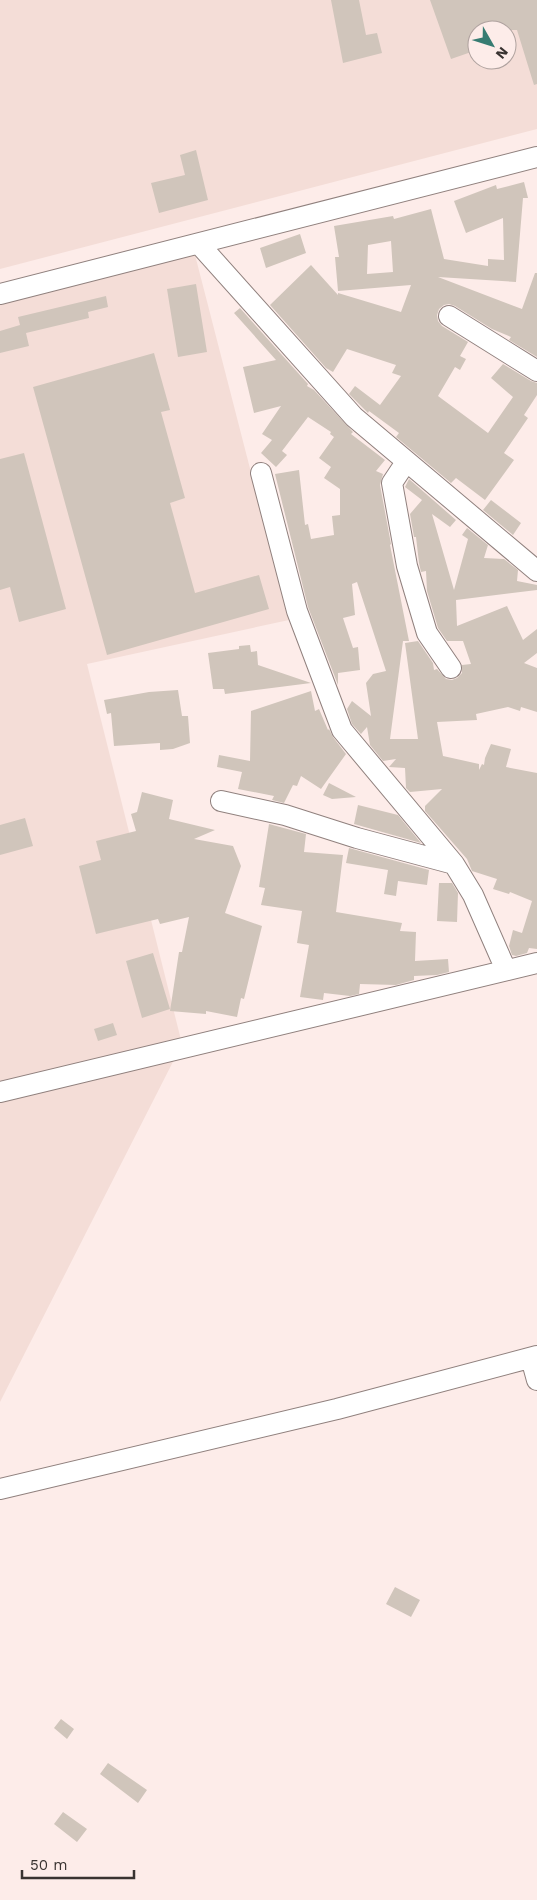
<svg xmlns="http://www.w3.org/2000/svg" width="537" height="1900" viewBox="0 0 537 1900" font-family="'Work Sans',sans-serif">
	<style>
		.built { fill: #f4ddd7; fill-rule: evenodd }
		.building { fill: #d0c5bb; fill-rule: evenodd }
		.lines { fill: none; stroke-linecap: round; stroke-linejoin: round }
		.minor-casing { stroke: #90817e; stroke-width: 22 }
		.minor { stroke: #fff; stroke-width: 20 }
	</style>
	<rect width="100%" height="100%" fill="#fdece9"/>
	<path class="built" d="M0,0H537V129L0,269ZM477,30H507V60H477Z
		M194,251L289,620L87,664L182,1044L0,1402V305Z"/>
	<path class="building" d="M331,0H359L366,35L377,33L382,53L343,63Z
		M430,0H537V84L534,85L517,30H477V50L451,59Z
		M196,150L208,200L159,213L151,183L185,175L180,155Z
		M524,182L528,198H523L516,282L438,277L522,309L535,273H537V357L509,340L511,337L492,329L455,306L449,304L444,305L439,309L437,315L438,321L442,326L468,342L460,356L466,359L460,370L455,367L438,396L488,433L513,397L491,378L503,364L531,381L537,383V395L524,415L528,418L504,453L514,460L485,500L456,478L451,483L396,437L399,433L369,411L368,413L349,394L355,386L380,405L401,376L392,373L396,365L347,349L333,372L326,368L270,305L311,265L338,295V293L401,312L411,285L338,291L335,257H339L334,226L393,216L394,219L431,209L444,259L488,266V259L504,260L503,218L466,233L454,201L496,185L497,189ZM391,241L393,272L367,274L368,245Z
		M300,234L306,253L266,268L260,248Z
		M196,284L207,352L178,357L167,289Z
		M106,296L108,307L88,312L89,318L26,333L29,346L0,353V331L20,325L18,317Z
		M240,308L308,384L307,386L314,390L353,432L351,434L385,460L376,471L383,474L380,485L391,544L390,545L409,641H403L390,739H418L405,643L418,641L433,663L434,670L437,669L446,679L452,680L457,678L462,673V665L471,664L463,641H447L438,628L427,591L426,571L421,572L419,563L416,537H414L410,514L422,500L405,487L409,479L456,520L450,527L432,514L454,590L468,539L462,535L467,528L488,545L484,558L504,559L518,570L517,581L537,585V590L456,600L457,626L507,606L523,640L537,629V653L524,663L537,668V712L521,707L520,711L508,707L476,714L477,720L437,722L443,756L479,764V770L482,764L484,765L485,758L491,744L511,749L506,767L537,773V949L529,948L527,953L516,956L512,955L509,946L513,930L522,933L532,901L510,892L509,894L493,889L497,879L472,871L467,859L425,811V806L442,789L410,792L406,788L405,768L389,767L396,759L383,761L370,745L367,727L361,734L352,724L347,709L352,701L371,716L366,683L373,674L386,671L357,582L352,584L355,615L343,618L353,648L358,647L360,670L338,673V685L308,607L275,474L299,470L305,525L308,524L311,539L334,535L332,516L340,515V489L324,478L331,467L319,458L334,437L330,434L331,432L308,417L282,451L287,455L276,467L261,453L272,440L262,434L281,406L254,413L243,367L276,360L234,313Z
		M154,353L170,410L161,412L185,498L170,503L195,593L259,575L269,609L107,655L33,387Z
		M24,453L66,609L19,622L10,587L0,590V459Z
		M491,500L521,523L513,535L483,510Z
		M250,645L251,652L257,651L258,665L311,683L225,694L224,689H213L208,653L239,649V646Z
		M178,690L182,716H188L190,743L173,749L160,750V743L114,746L111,713L107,714L104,700L149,692Z
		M311,691L315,711L319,709L328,730L329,729L333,737L346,754L321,789L301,776L297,786L293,785L284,803L272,800L274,796L238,789L242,772L217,767L219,755L250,761L251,711Z
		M329,783L356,797L332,799L323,795Z
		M142,792L173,800L169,819L215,830L194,839L233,846L241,866L225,913L262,926L244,999L241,998L237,1017L206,1011V1014L170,1011L179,952H182L189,917L160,924L158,919L96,934L79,866L101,860L96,841L136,831L131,814L137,812Z
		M358,805L398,815L421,843L354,824Z
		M25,818L33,846L0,855V825Z
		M269,824L306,834L304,852L343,855L336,912L402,923L400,931L416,932L415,961L448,959L449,972L437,975L414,976V980L396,985L360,984L359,994L350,996L324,993L323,1000L300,997L309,945L297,943L302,911L261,905L265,888L259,887Z
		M349,848L429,870L427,885L398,881L396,896L384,894L388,870L346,863Z
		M439,883H452L458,893L457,922L437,921Z
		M153,953L170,1009L142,1018L126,961Z
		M113,1023L117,1035L98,1041L94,1029Z
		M395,1587L420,1600L411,1617L386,1604Z
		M61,1719L74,1729L67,1739L54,1728Z
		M108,1763L147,1790L138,1803L100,1774Z
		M63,1812L87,1829L77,1842L54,1824Z"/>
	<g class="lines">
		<defs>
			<path id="minor" d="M199,244L354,417L537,571
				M0,294L537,157
				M449,316L537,371
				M406,462L392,483L407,566L427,633L451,668
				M261,473L297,611L342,730L454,864L473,895L506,970
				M221,801L285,815L357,838L454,864
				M0,1092L537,963
				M531,1358L537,1380
				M0,1489L337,1409L537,1356"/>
		</defs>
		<use href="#minor" class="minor-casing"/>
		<use href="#minor" class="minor"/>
	</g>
	<g transform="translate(492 45) rotate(129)"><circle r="24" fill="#fdece9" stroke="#afa29f"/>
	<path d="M0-4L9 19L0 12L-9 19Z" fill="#377c72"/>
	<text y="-8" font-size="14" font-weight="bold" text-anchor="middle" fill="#393331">N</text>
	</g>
	<path d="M22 1870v8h112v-8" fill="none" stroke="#393331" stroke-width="2.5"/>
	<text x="30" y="1870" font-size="15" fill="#393331" stroke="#fdece9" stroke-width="4" paint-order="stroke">50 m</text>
</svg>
